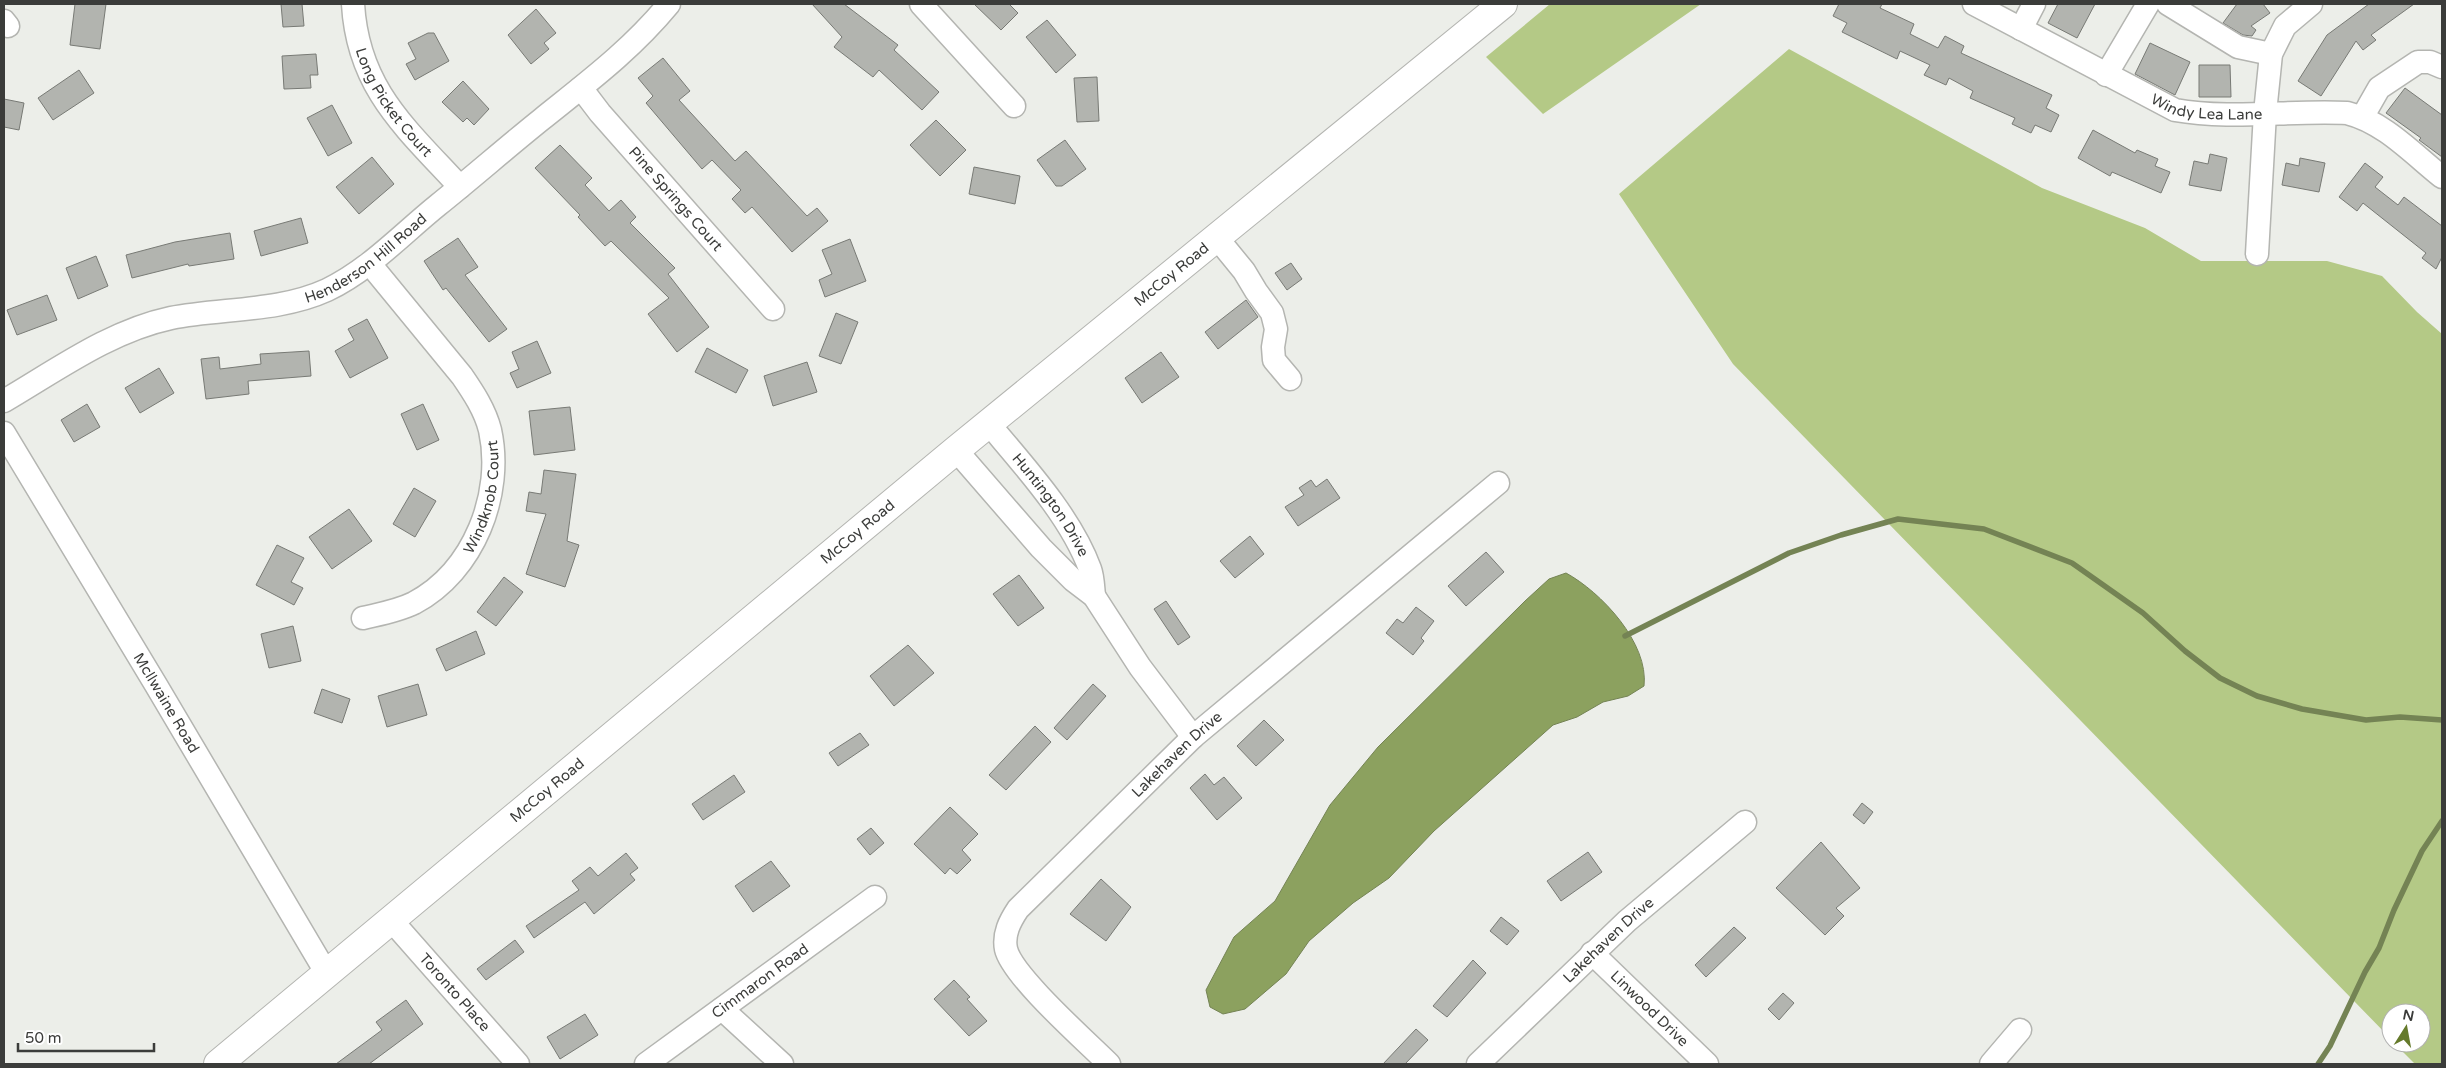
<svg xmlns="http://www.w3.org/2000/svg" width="2446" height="1068" viewBox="0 0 2446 1068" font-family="'Varela Round',sans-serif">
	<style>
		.forest { fill: #b4c986 }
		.water { fill: #8ca15f; stroke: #748354 }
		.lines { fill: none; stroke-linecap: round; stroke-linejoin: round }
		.stream { stroke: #748354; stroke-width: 5.5 }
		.building { fill: #b2b4af; stroke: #787a75 }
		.minor-casing { stroke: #b4b5b1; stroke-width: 25 }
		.major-casing { stroke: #b4b5b1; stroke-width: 30 }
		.minor { stroke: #fff; stroke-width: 22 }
		.major { stroke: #fff; stroke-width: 28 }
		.labels { text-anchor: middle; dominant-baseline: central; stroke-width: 4; stroke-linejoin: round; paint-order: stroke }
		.street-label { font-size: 15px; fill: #3b3c3a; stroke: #fff }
	</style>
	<rect width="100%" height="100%" fill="#eceee9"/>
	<path class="forest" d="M1550,4H1701L1543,114L1486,57Z
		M1789,49L2042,188L2145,228L2201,261H2327L2382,276L2417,312L2442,334V1064H2415L2394,1043H2421V1013H2391V1039L1733,364L1619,194Z"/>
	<path class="water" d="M1566,573C1601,592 1649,643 1644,686L1628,696L1603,702L1577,717L1553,725L1434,831L1389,878L1353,903L1309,941L1286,974L1245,1009L1223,1014L1210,1007L1206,990L1234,937L1275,901L1330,805L1378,747L1525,601L1549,579Z"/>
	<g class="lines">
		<path class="stream" d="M1625,636L1789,553L1841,535L1898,519L1984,529L2072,563L2143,613L2185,651L2220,678L2257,696L2302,709L2366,720L2400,717L2442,720
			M2318,1064L2330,1046L2365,972L2379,948L2394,910L2422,851L2442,821"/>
	</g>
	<path class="building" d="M75,4H106L100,49L70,45Z
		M281,4H302L304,26L283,27Z
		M812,4H844L898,45L894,50L939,92L922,110L879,70L873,77L834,47L842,37Z
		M974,4H1009L1018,13L1001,30Z
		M1839,4H1882L1880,8L1914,24L1910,34L1938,48L1945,36L1964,46L1961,53L2052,95L2046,108L2059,115L2051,132L2035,125L2031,133L2012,124L2015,118L1970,98L1973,91L1949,78L1946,85L1924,75L1930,65L1900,51L1897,59L1842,32L1847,23L1833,16Z
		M2058,4H2095L2077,38L2048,23Z
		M2237,4H2263L2270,13L2251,26L2256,30L2252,36L2243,35L2223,23Z
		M2369,4H2414L2371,35L2376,40L2363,50L2356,41L2321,96L2298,81L2327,35Z
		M536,9L556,33L544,43L549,49L531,64L508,35Z
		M1047,20L1076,55L1056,73L1026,37Z
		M428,33H434L449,61L415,80L406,64L416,59L408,43Z
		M2150,43L2190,62L2175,95L2135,74Z
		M316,54L318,75H310L311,88L284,89L282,56Z
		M663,58L690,91L679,100L735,161L746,151L807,216L817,208L828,221L792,252L752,207L745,213L732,199L741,190L712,160L702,169L646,103L653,96L638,78Z
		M2199,65H2230L2231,97H2199Z
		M79,70L94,93L53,120L38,98Z
		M1097,77L1099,121L1077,122L1074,78Z
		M463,81L489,109L474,125L467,118L463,122L442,102Z
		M2405,88L2442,115V157L2419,140L2421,138L2386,113Z
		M4,99L24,103L19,130L4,127Z
		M332,105L352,143L328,156L307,118Z
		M936,120L966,150L940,176L910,145Z
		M2093,130L2135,153L2137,150L2158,159L2155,166L2170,172L2161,193L2112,172L2110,176L2078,158Z
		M1065,140L1086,169L1062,186H1056L1037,160Z
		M560,145L592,178L585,185L609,211L621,200L636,217L630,223L675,268L668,274L709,327L677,352L648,314L669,298L611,241L605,246L578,217L580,215L535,168Z
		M2210,154L2227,158L2221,191L2189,185L2194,161L2208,164Z
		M372,157L394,184L359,214L336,187Z
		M2300,158L2325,163L2319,192L2282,185L2286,163L2299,166Z
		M2365,163L2383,177L2375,187L2398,205L2404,197L2442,226V257L2436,269L2422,258L2426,253L2363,203L2357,211L2339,197Z
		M974,167L1020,176L1015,204L969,194Z
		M301,218L308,243L261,256L254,231Z
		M230,233L234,259L189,266L188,264L132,278L126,255L175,242Z
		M458,238L478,267L465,275L507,329L489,342L446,288L443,290L424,261Z
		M850,239L866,281L825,297L819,280L832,274L822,250Z
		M96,256L108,286L78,299L66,268Z
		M1291,263L1302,279L1287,290L1275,273Z
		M47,295L57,320L17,335L7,310Z
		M1246,300L1258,317L1218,349L1205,332Z
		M836,313L858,322L841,364L819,356Z
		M367,319L388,358L350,378L335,351L354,340L348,329Z
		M537,341L551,373L517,388L510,373L519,369L512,352Z
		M707,348L748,370L736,393L695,372Z
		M309,351L311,376L248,381L249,394L206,399L201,359L219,357L220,369L261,364L260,354Z
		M1161,352L1179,377L1142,403L1125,378Z
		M807,362L817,392L773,406L764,376Z
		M159,368L174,393L140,413L125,388Z
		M87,404L100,427L74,442L61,420Z
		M423,404L439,440L417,450L401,414Z
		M570,407L575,450L534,455L529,411Z
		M544,470L576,474L567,541L579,545L565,587L526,574L546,514L526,511L529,492L541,494Z
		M1327,479L1340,498L1298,526L1285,507L1304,495L1299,488L1311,480L1316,487Z
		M414,488L436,501L415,537L393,524Z
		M349,509L372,541L332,569L309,537Z
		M1250,536L1264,554L1235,578L1220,561Z
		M277,545L304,558L291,582L303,588L294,605L256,585Z
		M1486,552L1504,572L1466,606L1448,586Z
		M1019,575L1044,608L1018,626L993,594Z
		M504,577L523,592L496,626L477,612Z
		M1166,601L1190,637L1178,645L1154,609Z
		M1416,607L1434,621L1421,638L1424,641L1413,655L1386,633L1397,619L1403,623Z
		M293,626L301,661L269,668L261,634Z
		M476,631L485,654L446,671L436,649Z
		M908,645L934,673L894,706L870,676Z
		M418,684L427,715L387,727L378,696Z
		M1093,684L1106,696L1067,740L1054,728Z
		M322,689L350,699L342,723L314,713Z
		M1264,720L1284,740L1256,766L1237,746Z
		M1035,726L1051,742L1006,790L989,775Z
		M860,733L869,745L838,766L829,753Z
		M1205,774L1214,785L1224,777L1242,798L1217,820L1190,788Z
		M734,775L745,792L703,820L692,804Z
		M1862,803L1873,812L1864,824L1853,815Z
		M950,807L978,834L962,850L971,860L957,874L950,868L945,874L914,844Z
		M871,828L884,843L870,855L857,839Z
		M1821,842L1860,888L1836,908L1844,916L1825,935L1776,888Z
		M1588,852L1602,872L1561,901L1547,881Z
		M626,853L638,868L630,874L635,880L594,914L585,902L534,938L526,926L579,890L572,881L590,867L598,876Z
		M771,861L790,886L753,912L735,886Z
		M1101,879L1131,907L1106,941L1070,914Z
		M1501,917L1519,931L1507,945L1490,931Z
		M1734,927L1746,938L1706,977L1695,965Z
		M515,940L524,952L486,980L477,969Z
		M1473,960L1486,973L1447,1017L1433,1006Z
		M954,980L970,997L967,999L987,1021L969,1036L934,999Z
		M1783,993L1794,1003L1779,1020L1768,1009Z
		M406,1000L423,1024L369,1064H336L382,1030L376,1022Z
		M585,1014L598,1035L560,1059L547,1037Z
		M1416,1029L1428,1040L1405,1064H1383Z"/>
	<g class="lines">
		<defs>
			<g id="minor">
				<path id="s1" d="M353,4C358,89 406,128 460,187"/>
				<path d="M921,4L1014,106"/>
				<path id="s2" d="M1974,4L2175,110C2231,120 2290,110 2347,113C2384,122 2413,154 2442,177"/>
				<path d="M2168,4L2238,47L2271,54"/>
				<path d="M4,21L8,26"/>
				<path d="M2021,29L2034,4"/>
				<path d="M2106,75L2148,4"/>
				<path id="s3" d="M581,88L600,113L773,309"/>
				<path d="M2363,116L2379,88L2418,62H2430L2442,67"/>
				<path d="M1217,238L1244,271L1256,291L1272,313L1276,329L1273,347L1274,360L1290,379"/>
				<path d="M2257,254L2265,113L2271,54L2285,26L2311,4"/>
				<path id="s4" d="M4,401C57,370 110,331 171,318C222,308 279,312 327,290C369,270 402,234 438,205C473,177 507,147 542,119C588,82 631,50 669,4"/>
				<path id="s5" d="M989,424C1025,467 1071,517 1090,569C1093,577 1093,587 1094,596"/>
				<path id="s6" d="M4,433L156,685L327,974"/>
				<path d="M956,450L1041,548L1073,580L1094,596L1140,667L1193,737"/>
				<path id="s7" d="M363,618C380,614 398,611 414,603C474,571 504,494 490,430C485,410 473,392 462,376L370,264"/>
				<path id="s8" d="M392,921L518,1064"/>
				<path id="s9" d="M1592,953L1707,1064"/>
				<path d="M722,1009L782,1064"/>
				<path id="s10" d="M646,1064L875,897"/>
				<path id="s11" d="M1109,1064C1087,1042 1012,976 1006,949C1003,934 1010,921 1018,909L1193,737L1498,483"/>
				<path id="s12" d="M1478,1064L1627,921L1745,822"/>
				<path d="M1991,1064L2020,1030"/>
			</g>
			<g id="major">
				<path id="s13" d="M218,1064L956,450L1503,4"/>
			</g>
		</defs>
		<use href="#minor" class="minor-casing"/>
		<use href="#major" class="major-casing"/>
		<use href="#minor" class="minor"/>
		<use href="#major" class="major"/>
	</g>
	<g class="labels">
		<g class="street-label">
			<text stroke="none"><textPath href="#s1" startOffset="109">Long Picket Court</textPath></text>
			<text stroke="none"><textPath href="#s2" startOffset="258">Windy Lea Lane</textPath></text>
			<text stroke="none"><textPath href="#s3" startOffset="146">Pine Springs Court</textPath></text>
			<text stroke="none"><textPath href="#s4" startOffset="396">Henderson Hill Road</textPath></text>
			<text stroke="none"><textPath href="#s13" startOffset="1238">McCoy Road</textPath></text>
			<text stroke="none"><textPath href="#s7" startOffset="186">Windknob Court</textPath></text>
			<text stroke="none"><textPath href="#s5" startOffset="102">Huntington Drive</textPath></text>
			<text stroke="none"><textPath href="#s13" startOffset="832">McCoy Road</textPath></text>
			<text stroke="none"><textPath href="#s6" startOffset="315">McIlwaine Road</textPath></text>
			<text stroke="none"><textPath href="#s11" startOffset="420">Lakehaven Drive</textPath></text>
			<text stroke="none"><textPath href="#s13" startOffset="428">McCoy Road</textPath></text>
			<text stroke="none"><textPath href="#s12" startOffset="180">Lakehaven Drive</textPath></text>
			<text stroke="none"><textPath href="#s10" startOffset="141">Cimmaron Road</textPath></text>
			<text stroke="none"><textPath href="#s8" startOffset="95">Toronto Place</textPath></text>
			<text stroke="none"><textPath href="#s9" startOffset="80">Linwood Drive</textPath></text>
		</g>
	</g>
	<rect width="2446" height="1068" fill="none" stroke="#3b3c3a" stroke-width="10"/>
	<g transform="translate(2406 1028) rotate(11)"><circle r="24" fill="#ffffff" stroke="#b1b1b0"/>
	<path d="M0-4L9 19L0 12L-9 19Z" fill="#657a2b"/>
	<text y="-8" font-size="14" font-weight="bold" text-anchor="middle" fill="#3b3c3a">N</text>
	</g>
	<path d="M18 1043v8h136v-8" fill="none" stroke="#3b3c3a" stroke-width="2.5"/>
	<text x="25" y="1043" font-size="15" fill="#3b3c3a" stroke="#ffffff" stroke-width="4" paint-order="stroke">50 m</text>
</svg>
